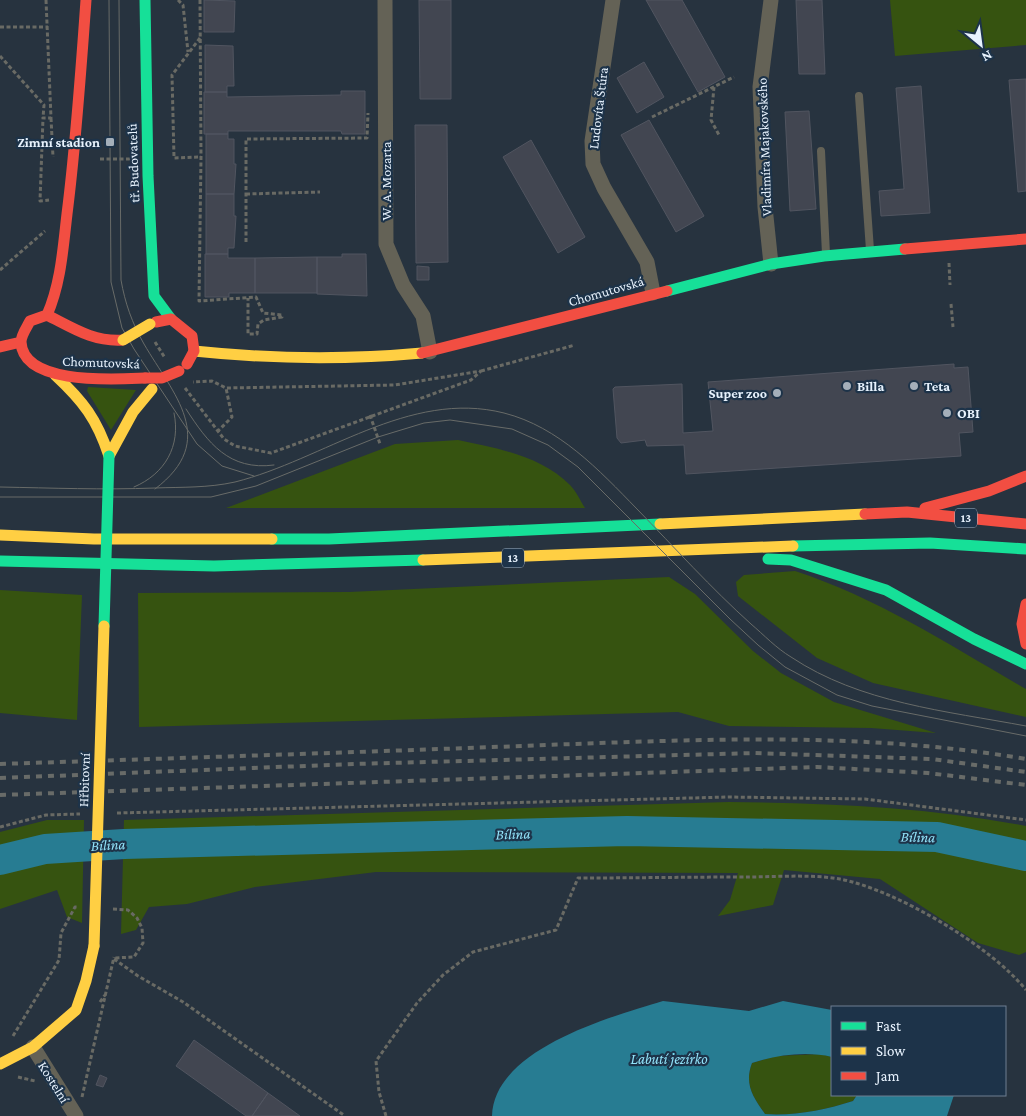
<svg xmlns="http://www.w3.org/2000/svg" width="1026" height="1116" viewBox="0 0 1026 1116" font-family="'Crimson Pro',serif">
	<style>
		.green { fill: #365310 }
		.water { fill: #277c92 }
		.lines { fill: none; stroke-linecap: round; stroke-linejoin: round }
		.river { stroke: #277c92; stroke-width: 30 }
		.building { fill: #424651; stroke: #515560 }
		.path { stroke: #696a64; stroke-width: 3; stroke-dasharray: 4 2.5; stroke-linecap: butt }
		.lane { stroke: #646256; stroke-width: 8 }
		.street { stroke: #646256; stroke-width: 15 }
		.fast { stroke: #16e098; stroke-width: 11 }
		.slow { stroke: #ffcf43; stroke-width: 11 }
		.jam { stroke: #f24e42; stroke-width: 11 }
		.tram { stroke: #686b68; stroke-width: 1 }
		.rail { stroke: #686b68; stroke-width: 4; stroke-dasharray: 6 6; stroke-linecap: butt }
		.fast-bridge { stroke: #16e098; stroke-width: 11 }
		.slow-bridge { stroke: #ffcf43; stroke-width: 11 }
		.jam-bridge { stroke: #f24e42; stroke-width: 11 }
		.poi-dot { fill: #a4afba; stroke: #1d3349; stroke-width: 2 }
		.labels { text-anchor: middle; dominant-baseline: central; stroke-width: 4.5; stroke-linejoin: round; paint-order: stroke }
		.shield { fill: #1d3349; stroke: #aab9c7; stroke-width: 1 }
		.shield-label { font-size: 12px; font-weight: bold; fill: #e7f2fd }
		.street-label { font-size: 14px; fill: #e7f2fd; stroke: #1d3349 }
		.poi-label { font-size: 14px; font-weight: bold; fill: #e7f2fd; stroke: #1d3349; text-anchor: start }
		.water-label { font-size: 15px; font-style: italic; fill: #92e3fa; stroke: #1d3349 }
	</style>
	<rect width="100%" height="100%" fill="#27333f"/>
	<path class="green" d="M890,0H1026V45L895,56Z
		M88,387L136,390L111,430L87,391Z
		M458,440C497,448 541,456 570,485C576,491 580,500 585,508H226L395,444Z
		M795,571C878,598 951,646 1026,689V717L873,683L817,658L738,596L736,582L744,575Z
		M669,577L695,594L753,651L781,673L834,702L936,733L871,728L729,726L678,712L139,727L138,593L349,592Z
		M0,590L82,595L77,720L0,713Z
		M729,802C829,803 928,807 1026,826V952L1019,955L978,943L880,879L784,870L773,905L718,916L730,900L738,873L376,872L255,887L187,904L149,907L136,930L121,934L124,820Z
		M47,820H84L82,923L67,917L57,890L0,909V832Z
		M821,1054L832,1057V1095H857L853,1101C825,1110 795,1116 765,1114C753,1097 744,1084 752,1063L776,1056Z"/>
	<path class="water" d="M663,1001L749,1011L783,1001L832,1010V1057C806,1051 777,1055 752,1063C744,1084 753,1097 765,1114C794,1116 825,1110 853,1101L857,1095H954L947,1116H492C494,1049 610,1017 663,1001Z"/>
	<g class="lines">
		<path class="river" d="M0,860L45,849L124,844L627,831L937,837L1026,856"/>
	</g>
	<path class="building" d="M204,0L235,1L234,32H204Z
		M419,0H451V99H420Z
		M646,0H682L725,77L698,92Z
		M796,0H822L825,74H799Z
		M205,45L233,46L234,86H227V92H205Z
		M644,62L664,97L637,113L617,78Z
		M1026,79V191L1018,192L1009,80Z
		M921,86L930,213L881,216L879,191L904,189L896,88Z
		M341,91H365V134H342L341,131H228V134H204V92H227V97L341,95Z
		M809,111L816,209L790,211L785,112Z
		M649,120L704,216L676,232L621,135Z
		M415,125H447L448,262L416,263Z
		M206,134H228V139H234V164H236L234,194H206Z
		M531,140L585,237L558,253L503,157Z
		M206,194H234V216H236L234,248H228V254H206Z
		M205,254H228V258H255V293H229V297H205Z
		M342,254H366L367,296L317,294V257H342Z
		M317,257V293H255V258Z
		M417,266L429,267V280H417Z
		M954,364V368L968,367L973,432L959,433L961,456L686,474L684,445L647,446L645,440L621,443L617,438L613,389L615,387L682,384L683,433L713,431L708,382Z
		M194,1040L268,1093L252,1116H246L176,1066Z
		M100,1075L107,1078L103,1087L96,1085Z
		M268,1093L300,1116H252Z"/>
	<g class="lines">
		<path class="path" d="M46,0L51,118H43L40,201L49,200
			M178,0L183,5L188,52
			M200,0L201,157L199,301L256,297L263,313L282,315V317L264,320L258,324L257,334H248V298
			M0,27H48
			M200,38L172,75L174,158L201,157
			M0,56L44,105L43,118
			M714,87L711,120L719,135
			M652,117L734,77
			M51,118L53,157
			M100,159H130
			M246,194L320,192
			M246,242V139L367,138L368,113
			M949,263L950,285
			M0,270L45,231
			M951,304L953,327
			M155,342L165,358
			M481,371L575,345
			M185,388L224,439L235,446L271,453L471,380L481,371L395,385L226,388L212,381L193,382
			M370,415L380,444
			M217,432L232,417L226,388
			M117,813L729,797L865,799L1026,820
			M0,827L46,815L80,814
			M113,909L128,910L137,918L142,928L143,943L134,957L114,958
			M114,959L138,976L183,1002L345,1116
			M100,1002L105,995
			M13,1036L59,960L61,933L75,907H77
			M18,1077L35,1081
			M82,1097L114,957
			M386,1116L379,1092L376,1061L417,1003L443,975L473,952L556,930L578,878C634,878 689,877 745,877C776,877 810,874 840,879C896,890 991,946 1026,990"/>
		<path class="lane" d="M859,96L870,250
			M821,151L826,254"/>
		<path class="street" d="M385,0L386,244L403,285L423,316L430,352
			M613,0L592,141L593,164L604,188L647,262L653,293
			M771,264L765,207L760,87L771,0
			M33,1047L76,1116"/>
		<path class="fast" d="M145,0L148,176L154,296L171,319
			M667,291L771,264L824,256L905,249
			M272,539H329L660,524
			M793,546L930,543L1026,549
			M768,559L791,560L886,590L974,639L1026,664
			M0,561L214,566L423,560"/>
		<path class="slow" d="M194,351C270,359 346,360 422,353
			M55,375C83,401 97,419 109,456
			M109,456L133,412L152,389
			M660,524L865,514
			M0,535L94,539H272
			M423,560L793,546
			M0,1064L33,1047L76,1010L86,981L94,946"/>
		<path class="jam" d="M905,249L1026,239
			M47,315C61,283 63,248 67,214C76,143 81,71 86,0
			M156,322L171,319L192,336L194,351L187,364
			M123,340C93,342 73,328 47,315L30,321C27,327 21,335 21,342C23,386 116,379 145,378
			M0,347L21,342
			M422,353L667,291
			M925,508L989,491L1026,476
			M865,514L907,512L1026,524
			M1026,604L1022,624L1026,644"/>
		<path class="tram" d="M109,0L111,282L122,328L134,349L197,444L222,466L254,476
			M119,0L121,280C125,303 132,323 144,344C173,394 220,440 155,489
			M186,409C208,443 229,471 274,465
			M0,487C52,488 103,490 155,488C182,487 208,488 235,482C323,460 409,389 504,413C559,427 599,470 637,509C675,548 711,588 751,624C764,635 776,648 791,657C860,703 946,711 1026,726
			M134,487C165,474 181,446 174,413
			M0,497H211L256,486L378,437L424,423L450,420L512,429L548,445L578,467L730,619L758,645L785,667L837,695L872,706L1026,736"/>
		<path class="rail" d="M0,764C182,758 365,752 547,745C706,739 868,732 1026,759
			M0,778L354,764L755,753L932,759L1026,772
			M0,795L817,767L928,773L1026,785"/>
		<path class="fast-bridge" d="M104,626L109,456"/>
		<path class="slow-bridge" d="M123,340L150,324
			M94,946L104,626"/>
		<path class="jam-bridge" d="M145,378H162L179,371"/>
	</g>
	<g class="poi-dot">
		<rect x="105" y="137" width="10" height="10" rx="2.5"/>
		<circle cx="847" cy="386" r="5"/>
		<circle cx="914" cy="386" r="5"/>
		<circle cx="777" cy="393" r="5"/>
		<circle cx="947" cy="413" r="5"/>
	</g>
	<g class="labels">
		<g class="shield">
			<rect x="955" y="508.5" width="22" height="19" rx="4"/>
			<rect x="502" y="548.5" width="22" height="19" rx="4"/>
		</g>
		<g class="shield-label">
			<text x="966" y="518">13</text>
			<text x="513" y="558">13</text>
		</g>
		<g class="street-label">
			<text transform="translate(598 108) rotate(-83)">Ludovíta Štúra</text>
			<text transform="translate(764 147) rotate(-92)">Vladimíra Majakovského</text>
			<text transform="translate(133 163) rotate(-92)">tř. Budovatelů</text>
			<text transform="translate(386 181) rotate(-90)">W. A. Mozarta</text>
			<text transform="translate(606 291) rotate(-16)">Chomutovská</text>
			<text transform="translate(101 362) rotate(2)">Chomutovská</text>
			<text transform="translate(84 780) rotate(-88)">Hřbitovní</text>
			<text transform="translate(54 1082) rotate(58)">Kostelní</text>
		</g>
		<g class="poi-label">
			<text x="100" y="142" text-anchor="end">Zimní stadion</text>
			<text x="857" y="386">Billa</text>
			<text x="924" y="386">Teta</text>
			<text x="767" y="393" text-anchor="end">Super zoo</text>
			<text x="957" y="413">OBI</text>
		</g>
		<g class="water-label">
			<text transform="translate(513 834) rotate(-2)">Bílina</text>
			<text transform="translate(918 837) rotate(2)">Bílina</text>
			<text transform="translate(108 845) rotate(-3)">Bílina</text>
			<text x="669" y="1059">Labutí jezírko</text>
		</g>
	</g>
	<rect x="831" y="1006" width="175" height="90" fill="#1d3349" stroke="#6e7f91"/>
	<rect x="841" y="1022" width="25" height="8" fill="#16e098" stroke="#6e7f91"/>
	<text x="876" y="1031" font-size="15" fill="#e7f2fd">Fast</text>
	<rect x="841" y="1047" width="25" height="8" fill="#ffcf43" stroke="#6e7f91"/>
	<text x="876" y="1056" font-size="15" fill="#e7f2fd">Slow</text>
	<rect x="841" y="1072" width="25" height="8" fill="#f24e42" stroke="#6e7f91"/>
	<text x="876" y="1081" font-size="15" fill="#e7f2fd">Jam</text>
	<g transform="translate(981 45) rotate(151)" stroke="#1d3349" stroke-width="4" paint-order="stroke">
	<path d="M0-4L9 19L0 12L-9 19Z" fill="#e7f2fd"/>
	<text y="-8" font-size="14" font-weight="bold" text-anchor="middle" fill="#e7f2fd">N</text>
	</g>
</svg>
